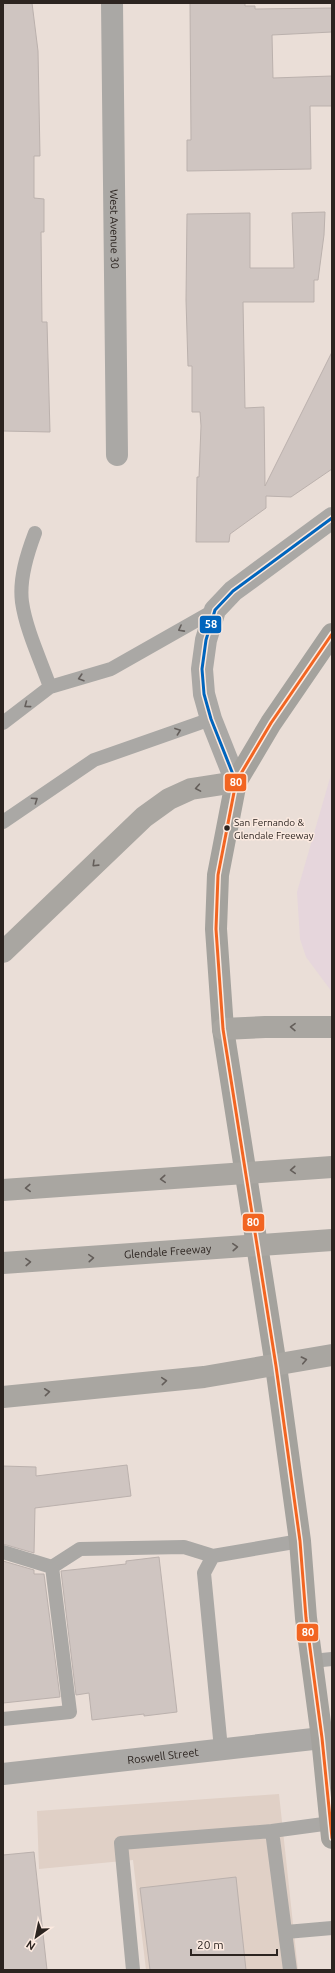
<svg xmlns="http://www.w3.org/2000/svg" width="335" height="1973" viewBox="0 0 335 1973" font-family="Ubuntu,sans-serif">
	<style>
		.commercial { fill: #e0d0c6 }
		.industrial { fill: #e6d6dc }
		.building { fill: #cfc5c1; stroke: #bbb1ad }
		.lines { fill: none; stroke-linecap: round; stroke-linejoin: round }
		.lane { stroke: #aaa8a5; stroke-width: 14 }
		.street { stroke: #aaa8a5; stroke-width: 22 }
		.primary { stroke: #a4a29d; stroke-width: 22 }
		.highway { stroke: #a9a6a1; stroke-width: 22 }
		.bus-1-casing { stroke: #fceae0; stroke-width: 6 }
		.bus-2-casing { stroke: #fceae0; stroke-width: 6 }
		.bus-1 { stroke: #f26522; stroke-width: 3 }
		.bus-2 { stroke: #0065bd; stroke-width: 3 }
		.oneway { stroke: #655f5c }
		.oneway2 { stroke: #645e5a }
		.bus-dot { fill: #2c2420; stroke: #fceae0; stroke-width: 1.5 }
		.labels { text-anchor: middle; dominant-baseline: central; stroke-width: 3; stroke-linejoin: round; paint-order: stroke }
		.bus-label { font-size: 10px; fill: #2c2420; stroke: #fceae0; text-anchor: start }
		.street-label { font-size: 11px; fill: #2c2420; stroke: #fceae0 }
		.line-badge { stroke: #fceae0; stroke-width: 1.5 }
		.badge-label { font-size: 11px; text-anchor: middle; font-weight: bold; fill: #fff }
	</style>
	<rect width="100%" height="100%" fill="#eaded7"/>
	<path class="commercial" d="M279,1794L298,1970H146L133,1860L39,1869L37,1811Z"/>
	<path class="industrial" d="M332,771V992L306,957L300,939L297,892Z"/>
	<path class="building" d="M3,3H32L38,51L40,156H34V198L44,199V232H41L42,322H47L50,432L3,431Z
		M190,3H245V6H255V9L332,8V32L272,35L273,78L332,76V106H310L311,169L187,171V140H191Z
		M325,212L324,235L318,280H314V302H243L245,408L264,407L265,486L332,352V469L291,497L266,496V508L230,534L229,542H196L197,477H199L201,426L200,412H192V366H188L186,300L187,214L250,213V268H294L292,213Z
		M127,1465L131,1496L35,1508L34,1553L3,1544V1466L36,1467V1476Z
		M159,1557L177,1712L144,1716V1714L92,1720L89,1693L76,1695L61,1571L126,1564V1561Z
		M3,1561L34,1570V1574H44L60,1697L3,1703Z
		M34,1852L47,1970H3V1855Z
		M236,1877L246,1970H150L140,1888Z"/>
	<g class="lines">
		<path class="lane" d="M35,533C27,554 19,579 22,602C26,630 41,661 50,687
			M3,723L50,687L111,669L215,610
			M3,822L94,760L211,719
			M3,1552L52,1567
			M213,1556L204,1573L221,1749
			M312,1661L332,1659
			M3,1719L70,1712L52,1567L80,1549L184,1547L213,1556L300,1541
			M272,1831L331,1823
			M286,1932L332,1928
			M133,1970L121,1843L272,1831L290,1970"/>
		<g class="street">
			<path id="s1" d="M112,3L117,455"/>
			<path d="M236,782L211,719L204,694L202,669L206,640L215,610L233,591L332,518"/>
			<path id="s2" d="M3,1774L322,1738"/>
		</g>
		<path class="primary" d="M332,634L271,723L236,782L218,875L216,929L223,1029L276,1366L300,1541L306,1618L322,1738L332,1838"/>
		<g class="highway">
			<path d="M3,952L144,817L169,799L191,789L236,782"/>
			<path d="M223,1029L265,1027H332"/>
			<path d="M3,1190L332,1167"/>
			<path id="s3" d="M3,1263L332,1240"/>
			<path d="M3,1397L204,1377L332,1355"/>
		</g>
		<defs>
			<path id="bus-1" d="M332,634L271,723L236,782L218,875L216,929L223,1029L276,1366L300,1541L306,1618L322,1738L332,1838"/>
			<path id="bus-2" d="M236,782L211,719L204,694L202,669L206,640L215,610L233,591L332,518"/>
		</defs>
		<use href="#bus-1" class="bus-1-casing"/>
		<use href="#bus-2" class="bus-2-casing"/>
		<use href="#bus-1" class="bus-1"/>
		<use href="#bus-2" class="bus-2"/>
	</g>
	<defs><path id="oneway-chevron" d="M-2-3.5L2.5 0L-2 3.5" fill="none" stroke-width="1.6" stroke-linecap="round" stroke-linejoin="round"/></defs>
	<g class="oneway">
		<use href="#oneway-chevron" transform="translate(181 629) rotate(152)"/>
		<use href="#oneway-chevron" transform="translate(81 678) rotate(163)"/>
		<use href="#oneway-chevron" transform="translate(27 705) rotate(143)"/>
		<use href="#oneway-chevron" transform="translate(178 731) rotate(-20)"/>
		<use href="#oneway-chevron" transform="translate(35 800) rotate(-34)"/>
	</g>
	<g class="oneway2">
		<use href="#oneway-chevron" transform="translate(198 788) rotate(170)"/>
		<use href="#oneway-chevron" transform="translate(95 864) rotate(136)"/>
		<use href="#oneway-chevron" transform="translate(293 1027) rotate(-179)"/>
		<use href="#oneway-chevron" transform="translate(293 1170) rotate(176)"/>
		<use href="#oneway-chevron" transform="translate(163 1179) rotate(176)"/>
		<use href="#oneway-chevron" transform="translate(28 1188) rotate(177)"/>
		<use href="#oneway-chevron" transform="translate(235 1247) rotate(-4)"/>
		<use href="#oneway-chevron" transform="translate(91 1258) rotate(-4)"/>
		<use href="#oneway-chevron" transform="translate(28 1262) rotate(-3)"/>
		<use href="#oneway-chevron" transform="translate(304 1360) rotate(-12)"/>
		<use href="#oneway-chevron" transform="translate(164 1381) rotate(-5)"/>
		<use href="#oneway-chevron" transform="translate(47 1392) rotate(-6)"/>
	</g>
	<circle class="bus-dot" cx="227" cy="828" r="3.5"/>
	<g class="labels">
		<g class="bus-label">
			<text x="234" y="822">San Fernando &amp;<tspan x="234" dy="13">Glendale Freeway</tspan></text>
		</g>
		<g class="street-label">
			<text stroke="none"><textPath href="#s1" startOffset="226">West Avenue 30</textPath></text>
			<text stroke="none"><textPath href="#s3" startOffset="165">Glendale Freeway</textPath></text>
			<text stroke="none"><textPath href="#s2" startOffset="161">Roswell Street</textPath></text>
		</g>
	</g>
	<g class="line-badge">
		<rect x="199" y="615" width="23" height="19" rx="4" fill="#0065bd"/>
		<rect x="224" y="773" width="23" height="19" rx="4" fill="#f26522"/>
		<rect x="242" y="1213" width="23" height="19" rx="4" fill="#f26522"/>
		<rect x="296" y="1623" width="23" height="19" rx="4" fill="#f26522"/>
	</g>
	<g class="badge-label">
		<text x="211" y="628">58</text>
		<text x="236" y="786">80</text>
		<text x="253" y="1226">80</text>
		<text x="308" y="1636">80</text>
	</g>
	<rect width="335" height="1973" fill="none" stroke="#2c2420" stroke-width="8"/>
	<g transform="translate(36 1937) rotate(213)" stroke="#fceae0" stroke-width="3" paint-order="stroke">
	<path d="M0-3L7 15L0 10L-7 15Z" fill="#2c2420"/>
	<text y="-6" font-size="11" font-weight="bold" text-anchor="middle" fill="#2c2420">N</text>
	</g>
	<path d="M191 1949v6h86v-6" fill="none" stroke="#2c2420" stroke-width="2"/>
	<text x="197" y="1949" font-size="12" fill="#2c2420" stroke="#fceae0" stroke-width="3" paint-order="stroke">20 m</text>
</svg>
